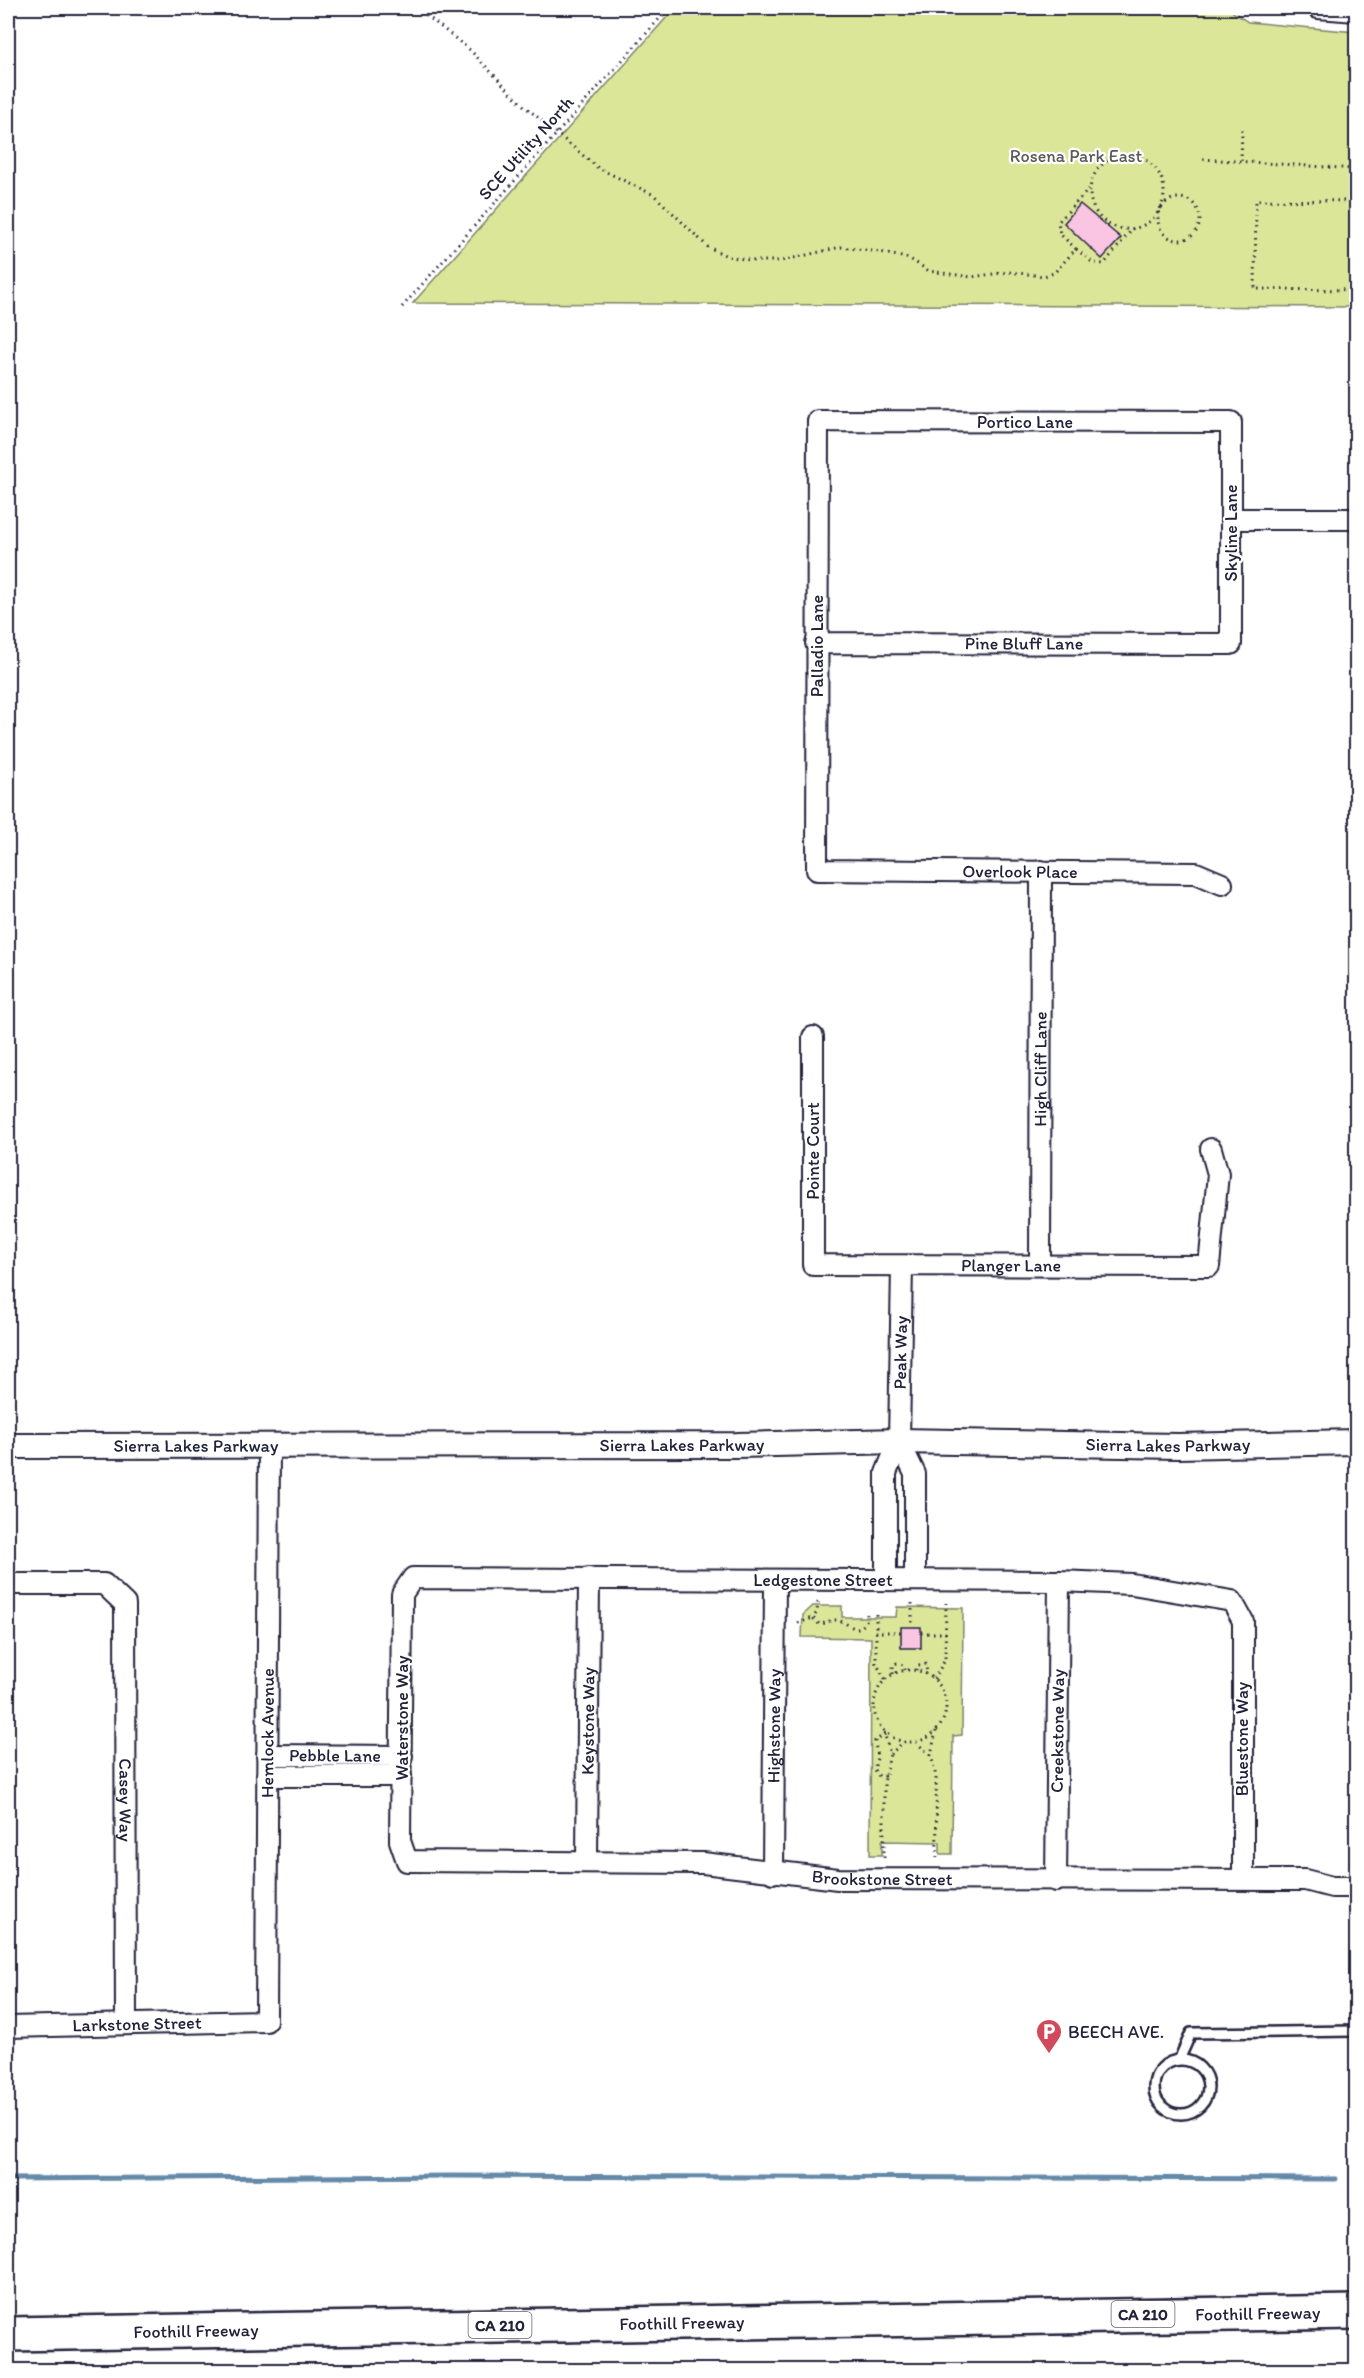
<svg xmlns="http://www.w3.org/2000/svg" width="1364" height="2378" viewBox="0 0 1364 2378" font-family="Itim,sans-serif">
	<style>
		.green { fill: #dbe699; stroke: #7e846a; stroke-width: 1.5 }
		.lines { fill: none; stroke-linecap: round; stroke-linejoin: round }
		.stream { stroke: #6589a9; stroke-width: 5 }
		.building { fill: #f9c5e2; stroke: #22223b; stroke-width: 1.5 }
		.service-casing { stroke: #22223b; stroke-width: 14 }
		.minor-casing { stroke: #22223b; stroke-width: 24 }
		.tertiary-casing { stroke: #22223b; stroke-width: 28 }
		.motorway-casing { stroke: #22223b; stroke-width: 38 }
		.path { stroke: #22223b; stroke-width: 3; stroke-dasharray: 1.5 4.5; stroke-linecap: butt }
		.service { stroke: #fff; stroke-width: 9 }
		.minor { stroke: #fff; stroke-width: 20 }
		.tertiary { stroke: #fff; stroke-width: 24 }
		.motorway { stroke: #fff; stroke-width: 33 }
		.labels { text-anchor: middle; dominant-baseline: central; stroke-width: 4.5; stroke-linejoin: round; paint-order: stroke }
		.shield { fill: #fff; stroke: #646476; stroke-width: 1.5 }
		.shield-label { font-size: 16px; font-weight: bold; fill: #22223b }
		.street-label { font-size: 18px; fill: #22223b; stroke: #fff }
		.park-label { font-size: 18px; fill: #5a5d57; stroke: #fff }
		.poi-label { font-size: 18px; fill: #22223b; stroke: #fff; text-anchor: start }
	</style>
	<rect width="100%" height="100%" fill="#fff"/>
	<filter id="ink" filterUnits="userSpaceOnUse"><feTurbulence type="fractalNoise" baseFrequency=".0167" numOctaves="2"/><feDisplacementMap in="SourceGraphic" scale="12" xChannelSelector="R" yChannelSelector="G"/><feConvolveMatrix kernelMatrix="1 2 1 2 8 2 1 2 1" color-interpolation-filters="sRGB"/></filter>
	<g filter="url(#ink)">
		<path class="green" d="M675,8H1227L1248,22L1356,32V307L413,303Z
			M813,1606H842V1617H896L897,1607L963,1608L962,1735L953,1736L952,1854H940V1842L882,1841V1855H870L871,1638L802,1637L803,1615Z"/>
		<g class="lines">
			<path class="stream" d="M8,2179L450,2176L1336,2179"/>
		</g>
		<path class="building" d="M1080,204L1121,238L1102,259L1064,223Z
			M901,1627H921V1648H901Z"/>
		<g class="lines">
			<defs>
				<path id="service" d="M1179,2060L1191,2033L1356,2031
					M1154 2087a27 27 0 1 1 54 0a27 27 0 1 1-54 0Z"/>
				<g id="minor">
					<path d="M1318,8L1356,11"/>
					<path d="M1231,519H1356"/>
					<path id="s1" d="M816,643L1231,644V422L818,421L817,870L1196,873L1222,884"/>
					<path id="s2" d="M813,1037V1265L1209,1266L1218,1174L1211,1149"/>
					<path id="s3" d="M1040,1265L1041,871"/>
					<path d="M899,1441L915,1474V1580"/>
					<path id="s4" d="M886,1580V1473L899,1441L902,1266"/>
					<path id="s5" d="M8,1584H104L125,1604L126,2024"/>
					<path id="s6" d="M267,1755L402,1756"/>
					<path d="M267,1776H401"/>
					<path id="s7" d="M587,1862L589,1578"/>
					<path id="s8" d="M773,1873L775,1580"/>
					<path id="s9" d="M1243,1880V1621L1232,1601L1132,1584L1059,1581L413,1578L402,1594L400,1841L407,1861L703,1863L838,1879L1305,1880L1332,1887H1356"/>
					<path id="s10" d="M1056,1881L1059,1581"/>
					<path id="s11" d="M8,2027L266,2021L269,1445"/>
				</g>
				<g id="tertiary">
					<path id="s12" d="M8,1446L737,1445L899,1441L1178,1446L1356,1442"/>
				</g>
				<g id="motorway">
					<path id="s13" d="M8,2334L1356,2312"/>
				</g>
			</defs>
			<use href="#service" class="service-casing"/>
			<use href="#minor" class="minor-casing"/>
			<use href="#tertiary" class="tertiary-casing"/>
			<use href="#motorway" class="motorway-casing"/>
			<path class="path" d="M417,8L470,50L522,104L598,168L654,195L708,247L727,256L754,261H781L841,247L880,252L910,259L929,271L971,277L1009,272L1044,276L1054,273L1076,249L1093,263L1104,264L1133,228
				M1090 192a37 37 0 1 1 74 0a37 37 0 1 1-74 0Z
				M1203,159L1356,169
				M1241,161L1242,128
				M1158 219a21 21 0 1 1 42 0a21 21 0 1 1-42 0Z
				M1356,201L1256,200L1255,289L1356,290
				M1076,249L1060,234L1058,222L1089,189
				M402,307L669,8
				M818,1602L817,1612L813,1618L819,1624C825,1624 828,1621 834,1620C847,1619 854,1637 866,1622L867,1614
				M912,1603V1627
				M876,1614V1663L885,1679
				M798,1623L813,1618
				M875,1632H901
				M921,1633H946
				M874 1706a36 36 0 1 1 72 0a36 36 0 1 1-72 0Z
				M916,1670L918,1665L926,1664L927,1674
				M893,1674V1665L897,1663L903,1665L905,1670
				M934,1679L945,1660L946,1603
				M936,1731L931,1755L936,1777L937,1860
				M885,1734L875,1741L877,1758L874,1770L879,1776H885
				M916,1742L930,1755
				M890,1754L904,1742
				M884,1858V1783L890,1754L884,1732"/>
			<use href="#service" class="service"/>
			<use href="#minor" class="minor"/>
			<use href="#tertiary" class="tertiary"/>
			<use href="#motorway" class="motorway"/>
		</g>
	</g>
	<defs>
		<symbol id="parking-pin" viewBox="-11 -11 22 30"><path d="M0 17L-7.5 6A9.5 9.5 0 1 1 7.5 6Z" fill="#d1495b" stroke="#fff"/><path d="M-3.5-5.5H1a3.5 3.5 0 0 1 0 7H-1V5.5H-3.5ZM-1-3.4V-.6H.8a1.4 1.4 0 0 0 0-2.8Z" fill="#fff"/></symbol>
	</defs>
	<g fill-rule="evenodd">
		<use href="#parking-pin" x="1034" y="2017" width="30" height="40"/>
	</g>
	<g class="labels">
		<g class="shield">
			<rect x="1111.5" y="2301" width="63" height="26" rx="4.5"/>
			<rect x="468.5" y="2312" width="63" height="26" rx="4.5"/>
		</g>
		<g class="shield-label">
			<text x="1143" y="2314">CA 210</text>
			<text x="500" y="2325">CA 210</text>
		</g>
		<g class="street-label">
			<text transform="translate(526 148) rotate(-48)">SCE Utility North</text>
			<text x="1025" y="422">Portico Lane</text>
			<text transform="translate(1231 533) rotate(-90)">Skyline Lane</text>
			<text stroke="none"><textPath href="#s1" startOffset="208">Pine Bluff Lane</textPath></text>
			<text transform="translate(817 646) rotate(-90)">Palladio Lane</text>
			<text stroke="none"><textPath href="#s1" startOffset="1702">Overlook Place</textPath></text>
			<text stroke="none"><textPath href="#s3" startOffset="196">High Cliff Lane</textPath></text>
			<text transform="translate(813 1151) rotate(-90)">Pointe Court</text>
			<text stroke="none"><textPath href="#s2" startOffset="426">Planger Lane</textPath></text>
			<text stroke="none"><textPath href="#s4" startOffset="230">Peak Way</textPath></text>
			<text stroke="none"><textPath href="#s12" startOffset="1160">Sierra Lakes Parkway</textPath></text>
			<text stroke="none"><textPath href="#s12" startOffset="674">Sierra Lakes Parkway</textPath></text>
			<text stroke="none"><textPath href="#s12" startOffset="188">Sierra Lakes Parkway</textPath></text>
			<text x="823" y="1580">Ledgestone Street</text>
			<text transform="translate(402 1718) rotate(-90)">Waterstone Way</text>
			<text stroke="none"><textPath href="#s7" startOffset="141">Keystone Way</textPath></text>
			<text stroke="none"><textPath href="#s8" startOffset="147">Highstone Way</textPath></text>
			<text stroke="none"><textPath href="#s10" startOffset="150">Creekstone Way</textPath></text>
			<text stroke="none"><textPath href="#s11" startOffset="546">Hemlock Avenue</textPath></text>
			<text transform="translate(1242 1739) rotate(-90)">Bluestone Way</text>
			<text stroke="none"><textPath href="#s6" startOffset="68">Pebble Lane</textPath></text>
			<text stroke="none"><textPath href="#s5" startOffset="321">Casey Way</textPath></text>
			<text stroke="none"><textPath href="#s9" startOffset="1866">Brookstone Street</textPath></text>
			<text stroke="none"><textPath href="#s11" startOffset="129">Larkstone Street</textPath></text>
			<text stroke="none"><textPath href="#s13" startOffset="1250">Foothill Freeway</textPath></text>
			<text stroke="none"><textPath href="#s13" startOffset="674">Foothill Freeway</textPath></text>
			<text stroke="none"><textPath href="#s13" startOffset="188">Foothill Freeway</textPath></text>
		</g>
		<g class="park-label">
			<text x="1076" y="156">Rosena Park East</text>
		</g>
		<g class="poi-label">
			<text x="1068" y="2032">BEECH AVE.</text>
		</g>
	</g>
	<rect width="1364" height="2378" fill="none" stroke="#fff" stroke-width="30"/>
	<rect x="15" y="15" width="1334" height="2348" fill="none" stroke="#22223b" stroke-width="2" filter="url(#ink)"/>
</svg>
